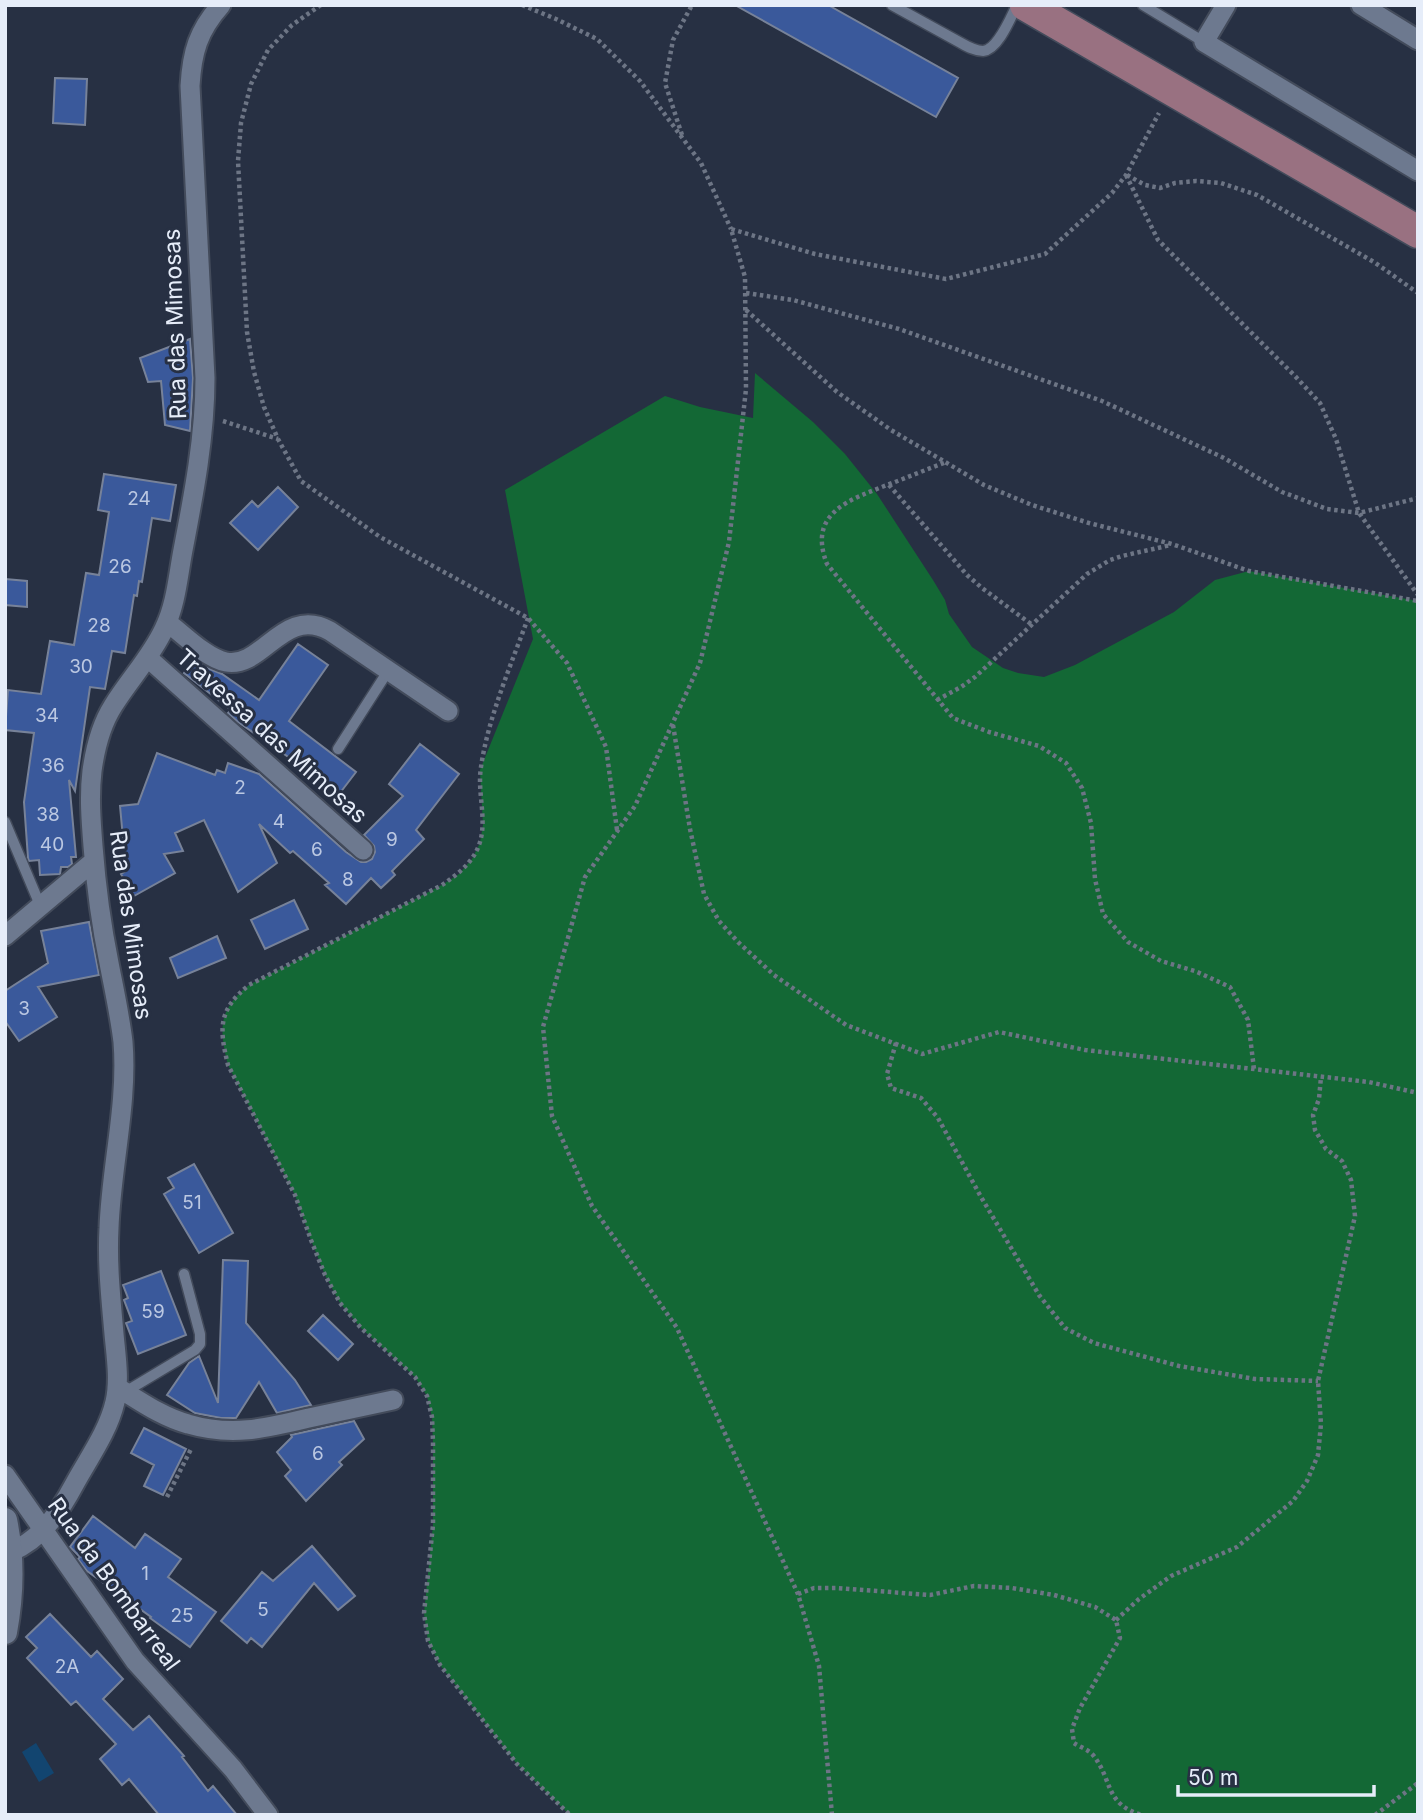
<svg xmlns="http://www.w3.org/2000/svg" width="1423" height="1820" viewBox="0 0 1423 1820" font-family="Inter,sans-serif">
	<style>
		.forest { fill: #136835 }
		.water { fill: #124570 }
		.building { fill: #3a599b; stroke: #778299; stroke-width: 2 }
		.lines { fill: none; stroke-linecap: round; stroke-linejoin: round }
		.service-casing { stroke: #434b5b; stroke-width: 13 }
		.minor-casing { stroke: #434b5b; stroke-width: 23 }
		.tertiary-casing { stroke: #434b5b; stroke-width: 28 }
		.primary-casing { stroke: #434b5b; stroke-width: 35 }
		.path { stroke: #6d7585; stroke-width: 4.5; stroke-dasharray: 3.5 3.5; stroke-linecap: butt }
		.service { stroke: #6d798f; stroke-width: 10 }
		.minor { stroke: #6d798f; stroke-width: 19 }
		.tertiary { stroke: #6d798f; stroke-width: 24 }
		.primary { stroke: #997181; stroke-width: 32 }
		.labels { text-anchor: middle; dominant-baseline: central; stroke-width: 6; stroke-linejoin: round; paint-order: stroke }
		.number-label { font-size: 19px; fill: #bbc8e2 }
		.street-label { font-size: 23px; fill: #e6edf9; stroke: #273043 }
	</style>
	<rect width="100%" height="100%" fill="#273043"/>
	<path class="forest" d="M755,373L813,422L845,454L877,494L933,580L945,600L949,614L972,647L1003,668L1018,673L1044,677L1075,665L1174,612L1215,580L1249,571L1418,601V1815H570L517,1764L440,1665L428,1641L424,1613L433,1525V1442L432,1417L427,1396L415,1377L361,1328L340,1303L325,1275L311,1240L295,1195L228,1065C219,1028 218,1010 249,985L442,885L459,874L472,859L480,843L483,825L480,770L533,639L505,490L665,396L700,407L753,418Z"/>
	<path class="water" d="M36,1743L54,1773L39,1782L22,1752Z"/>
	<path class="building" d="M735,5H828L958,78L936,117Z
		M55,78L87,79L85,125L53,123Z
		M190,339L193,378L190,431L165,425L161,381L148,382L140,358Z
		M104,474L176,485L170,521L152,518L142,582L139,581L137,596L134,595L125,653L112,651L105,689L90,687L75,791L69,780L76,857H71L72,864L68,867H61L60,874L40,875L39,860L29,861L28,858L24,802L34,733L5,730L8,690L41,694L50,641L74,645L86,573L99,575L109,512L98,510Z
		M278,487L298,507L258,550L230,523L252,501L258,507Z
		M5,579L27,581V607L5,605Z
		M298,644L328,665L289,721L356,772L340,793L238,722L228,713L231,710L184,673L194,659L205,667L222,674L259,700Z
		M420,744L459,774L416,830L424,839L392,871L395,875L381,888L371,878L346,904L325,885L329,883L293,851L290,853L259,824L277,863L238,892L204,820L175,833L183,851L164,854L175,873L134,896L121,874L126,871L120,806L138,804L157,753L215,775L217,770L225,773L228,763L259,774L346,852L361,862H366L372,859L375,852L374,846L364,835L403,796L389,784Z
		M294,900L308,929L265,949L251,920Z
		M89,922L99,975L38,987L57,1017L19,1041L5,1021V991L48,963L41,931Z
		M217,936L226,958L178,978L170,958Z
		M194,1164L233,1233L199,1253L164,1194L174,1188L168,1178Z
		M223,1260L248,1261L246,1323L295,1380L311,1405L277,1413L259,1382L236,1418H221L195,1413L167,1395L189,1363L199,1356L218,1403Z
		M161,1271L186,1335L138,1354L126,1323L132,1321L124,1300L128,1298L123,1285Z
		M323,1315L353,1344L338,1360L308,1331Z
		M354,1421L364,1439L339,1462L342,1465L306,1501L285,1476L291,1470L277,1452L292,1437L291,1435Z
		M144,1428L186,1449L163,1495L144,1486L154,1465L131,1453Z
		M93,1516L135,1548L145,1534L181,1559L168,1577L216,1612L190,1647L150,1618L151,1617L87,1571L78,1559L80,1557L70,1547Z
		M312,1546L355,1596L338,1610L314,1583L262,1647L251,1638L247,1643L221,1621L262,1572L273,1581Z
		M50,1614L91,1657L97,1651L123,1679L103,1699L133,1730L149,1716L184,1756L182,1757L208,1791L213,1786L237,1815H159L129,1779L122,1785L100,1759L116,1744L76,1701L71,1705L27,1658L37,1648L26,1637Z"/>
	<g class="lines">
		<defs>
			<path id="service" d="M892,5L961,43C968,47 975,51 983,51C998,50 1011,17 1017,5
				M1143,5L1204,42
				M338,749L388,671
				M5,822L40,905
				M125,1392L195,1350L200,1344V1334L184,1274"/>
			<path id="minor" d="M1226,5L1204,42L1418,171
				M1361,5L1418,40
				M167,622C183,634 206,658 226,662C263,669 283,605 330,631L448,711
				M148,658L363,850
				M5,936L94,861
				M117,1387C140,1401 162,1417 188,1424C232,1437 267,1428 309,1418C337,1412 365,1406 393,1400
				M5,1475L135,1661L233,1769L268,1815
				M11,1552C41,1539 59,1513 74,1485C88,1459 108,1432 115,1402C120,1380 116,1356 114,1334C111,1299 107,1264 109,1228C111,1168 128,1103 123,1042C120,1016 114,989 109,963C101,924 96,885 93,846C91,821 89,796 92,771C95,749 101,725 113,706C129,680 151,657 164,629C176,605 178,576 183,550C194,493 205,436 205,378L190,86C192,52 198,31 221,5"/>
			<path id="tertiary" d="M5,1520C13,1558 12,1594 5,1632"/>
			<path id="primary" d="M1026,5L1418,232"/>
		</defs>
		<use href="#service" class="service-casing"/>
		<use href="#minor" class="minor-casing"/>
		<use href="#tertiary" class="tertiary-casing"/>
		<use href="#primary" class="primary-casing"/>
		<path class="path" d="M321,5L292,25L268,50L251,84L241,123L238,161L247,332L254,372L264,407L278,439L301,481L380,537L528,618L567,663L606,747L617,830
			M522,5L556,19L597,39L640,81L701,163L731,229
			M682,135L665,83L673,40L692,5
			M1126,175L1158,240L1295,376L1320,403L1336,439L1359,513L1418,595
			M1127,175L1145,185L1160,188L1175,183L1196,181L1221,183L1257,195L1374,262L1418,293
			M746,293L793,300L899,329L1102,401L1224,458L1282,492L1327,509L1359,513L1418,498
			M746,310L837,392L891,430L984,485L1032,505L1089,523L1172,544L1249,571L1418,601
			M223,421L278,439
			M944,463C925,470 906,478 887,485C849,500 807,513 827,564L953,718L989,732L1039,746L1066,763L1082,788L1091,823L1095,879L1103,914L1128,942L1161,961L1195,971L1230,987L1248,1020L1254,1069
			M889,485L967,575L982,588L1031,624
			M528,618C511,665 488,718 481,767C477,792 487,818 480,842C474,862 458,874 442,885L249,985C218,1010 219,1028 228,1065L295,1195L311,1240L325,1275L340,1303L361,1328L415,1377L427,1396L432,1417L433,1442V1525L424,1613L428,1641L440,1665L517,1764L570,1815
			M937,700L961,687L975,677L1087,574L1110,560L1122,556L1171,545
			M673,725L690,829L704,894L719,921L738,942L774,975L846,1025L922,1054L999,1032L1085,1050L1369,1082L1418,1093
			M896,1043L887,1074L891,1088L921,1098L938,1118L981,1197L1039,1295L1065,1328L1094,1343L1179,1366L1255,1379L1318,1381
			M167,1497L192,1447
			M798,1594L814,1588H836L930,1595L974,1586L1012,1588L1054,1595L1095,1607L1116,1620L1120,1638L1080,1708L1072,1729L1074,1743C1080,1747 1089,1750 1093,1755C1113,1780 1104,1804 1142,1815
			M1116,1620L1139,1599L1171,1576L1237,1547L1293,1501L1307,1481L1318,1455L1321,1424L1318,1381L1355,1216L1351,1180L1342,1161L1326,1149L1315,1130L1313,1115L1319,1099L1321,1077
			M832,1815L819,1666L798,1594L677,1328L592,1206L552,1116L543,1027L585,877L635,806L700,663L729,542L746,389L745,277L731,229L815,254L946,279L1045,254L1112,193L1126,175L1159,113
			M1375,1815L1418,1783"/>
		<use href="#service" class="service"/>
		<use href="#minor" class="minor"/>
		<use href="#tertiary" class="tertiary"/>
		<use href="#primary" class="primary"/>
	</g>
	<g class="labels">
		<g class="number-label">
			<text x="139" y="498">24</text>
			<text x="120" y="566">26</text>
			<text x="99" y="625">28</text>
			<text x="81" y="666">30</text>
			<text x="47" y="715">34</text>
			<text x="53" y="765">36</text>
			<text x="240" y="787">2</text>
			<text x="48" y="814">38</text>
			<text x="279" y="821">4</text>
			<text x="392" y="839">9</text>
			<text x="52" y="844">40</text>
			<text x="317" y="849">6</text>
			<text x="348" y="879">8</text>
			<text x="24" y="1008">3</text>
			<text x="192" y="1202">51</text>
			<text x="153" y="1311">59</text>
			<text x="318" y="1453">6</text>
			<text x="145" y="1573">1</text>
			<text x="263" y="1609">5</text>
			<text x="182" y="1615">25</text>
			<text x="67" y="1666">2A</text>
		</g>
		<g class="street-label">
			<text transform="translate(175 324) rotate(-92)">Rua das Mimosas</text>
			<text transform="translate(272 736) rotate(42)">Travessa das Mimosas</text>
			<text transform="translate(131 925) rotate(82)">Rua das Mimosas</text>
			<text transform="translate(114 1584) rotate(54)">Rua da Bombarreal</text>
		</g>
	</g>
	<rect width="1423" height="1820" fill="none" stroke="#e6edf9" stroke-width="14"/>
	<path d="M1178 1785v10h196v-10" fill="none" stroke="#e6edf9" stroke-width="3.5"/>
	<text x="1188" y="1785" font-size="21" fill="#e6edf9" stroke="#273043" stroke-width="5" paint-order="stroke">50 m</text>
</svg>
